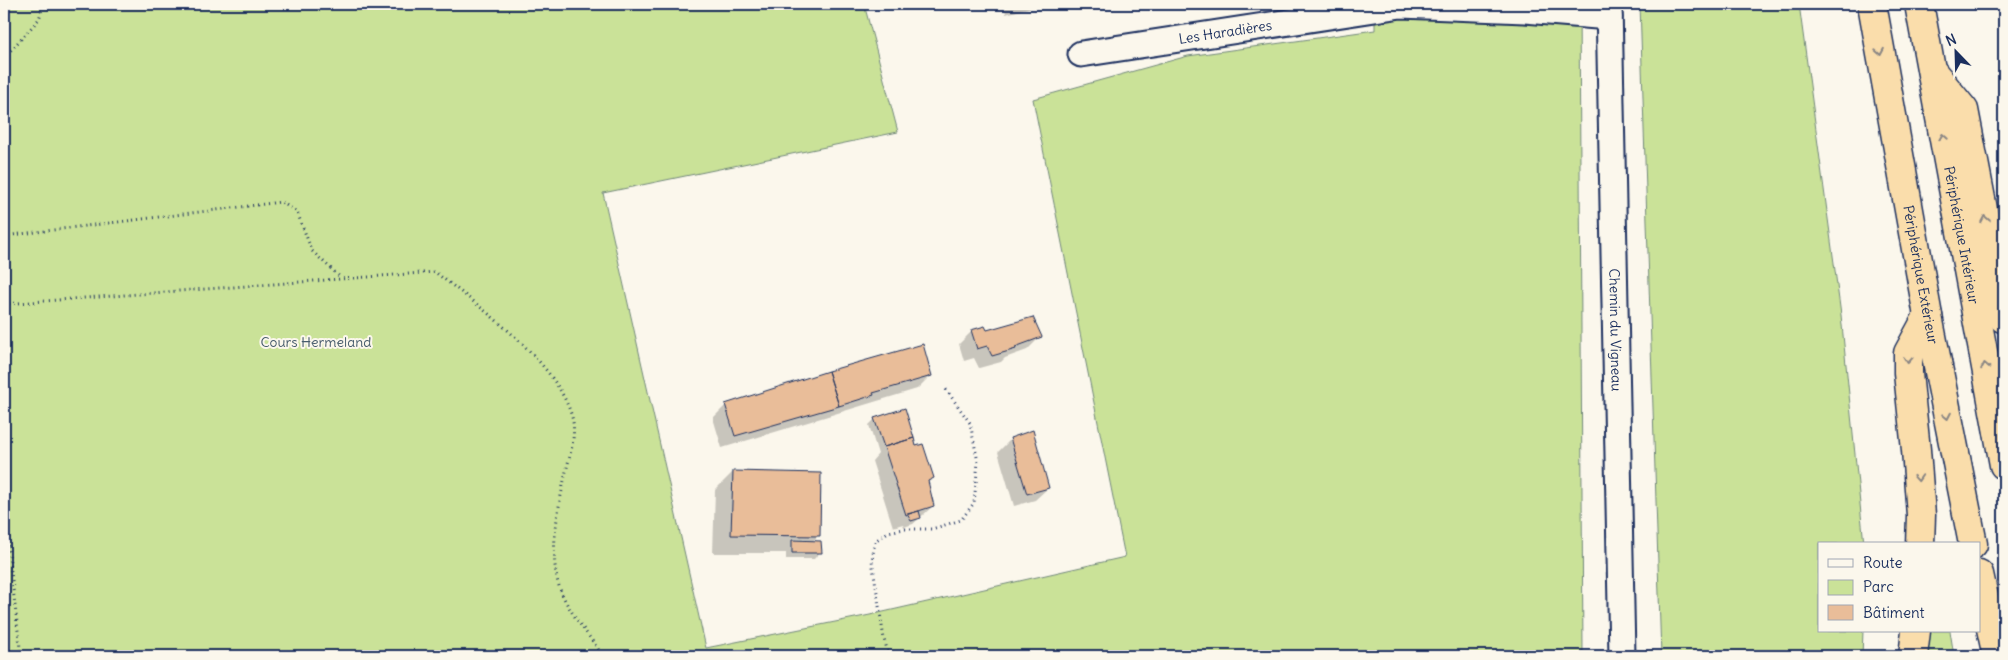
<svg xmlns="http://www.w3.org/2000/svg" width="2008" height="660" viewBox="0 0 2008 660" font-family="Delius,sans-serif">
	<style>
		.green { fill: #cae298; stroke: #72887b }
		.shadow { fill: #0003 }
		.building { fill: #e9bd99; stroke: #1b2f5e }
		.lines { fill: none; stroke-linecap: round; stroke-linejoin: round }
		.minor-casing { stroke: #1b2f5e; stroke-width: 29 }
		.trunk-casing { stroke: #1b2f5e; stroke-width: 31 }
		.path { stroke: #1b2f5e; stroke-width: 3; stroke-dasharray: 1 4; stroke-linecap: butt }
		.minor { stroke: #fbf7ec; stroke-width: 25 }
		.trunk { stroke: #faddab; stroke-width: 28 }
		.oneway { stroke: #8a8684 }
		.labels { text-anchor: middle; dominant-baseline: central; stroke-width: 4; stroke-linejoin: round; paint-order: stroke }
		.street-label { font-size: 14px; fill: #1b2f5e; stroke: #fbf7ec }
		.park-label { font-size: 14px; fill: #475c6c; stroke: #fbf7ec }
	</style>
	<rect width="100%" height="100%" fill="#fbf7ec"/>
	<filter id="ink" filterUnits="userSpaceOnUse"><feTurbulence type="fractalNoise" baseFrequency=".02" numOctaves="2"/><feDisplacementMap in="SourceGraphic" scale="10" xChannelSelector="R" yChannelSelector="G"/><feConvolveMatrix kernelMatrix="1 2 1 2 8 2 1 2 1" color-interpolation-filters="sRGB"/></filter>
	<g filter="url(#ink)">
		<path class="green" d="M4,4H864L898,132L603,193L706,648L870,615L1125,557L1033,99L1188,56L1375,30V4H1579L1583,656H4Z
			M1640,4H1799L1841,315L1864,544H1819V631H1863L1862,656H1661Z
			M1929,631H1950L1954,656H1925Z"/>
		<path class="shadow" d="M1004,4H1043L1006,14Z
			M972,331L986,332L1040,337L1027,350L1005,358L1001,362L979,368L974,358L964,361L959,344Z
			M863,361L864,363L930,376L917,389L722,448L713,418L726,405Z
			M875,419L916,448L932,478L927,483L933,506L913,524L904,527L903,524L893,527L872,461L878,454L869,425Z
			M1011,439L1048,488L1035,500L1014,506L998,452Z
			M733,472L819,535L812,542L820,552L814,559H786V553H713L715,490Z"/>
		<path class="building" d="M1033,317L1042,337L1015,347L1016,349L992,356L987,346L977,349L971,330L985,326L987,330Z
			M923,344L932,376L873,393L874,395L839,406L828,371Z
			M828,371L839,406L735,436L725,404Z
			M905,408L914,438L884,447L874,418Z
			M1033,430L1049,488L1027,494L1010,438Z
			M914,438L916,446L923,444L934,478L928,481L934,506L906,515L884,447Z
			M733,471L821,473L820,536L731,535Z
			M919,511L921,518L911,521L907,514Z
			M792,540L821,541L822,553H792Z"/>
		<g class="lines">
			<defs>
				<g id="minor">
					<path id="s1" d="M1609,4L1622,656"/>
					<path id="s2" d="M1081,54L1401,5L1525,10L1609,17"/>
				</g>
				<g id="trunk">
					<path id="s3" d="M1872,4L1928,316L1973,544"/>
					<path id="s4" d="M1919,4L2004,465"/>
					<path d="M1932,71L1964,110L2004,319"/>
					<path d="M1920,544L1921,515L1916,450L1908,373V353L1928,316"/>
					<path d="M1979,574L1997,656"/>
					<path d="M1913,656L1916,631"/>
				</g>
			</defs>
			<use href="#minor" class="minor-casing"/>
			<use href="#trunk" class="trunk-casing"/>
			<path class="path" d="M4,58L39,19L44,4
				M4,236L281,202L297,212L312,251L341,278
				M4,304L435,272C481,308 555,359 572,417C577,436 569,457 565,476C558,509 548,556 560,589C569,613 589,635 603,656
				M4,531L7,538L21,656
				M889,656L884,639L872,560L875,541L888,532L904,529H932L961,520L974,503L978,462L970,423L945,388"/>
			<use href="#minor" class="minor"/>
			<use href="#trunk" class="trunk"/>
		</g>
		<defs><path id="oneway-chevron" d="M-2-3.5L2.5 0L-2 3.5" fill="none" stroke-width="1.6" stroke-linecap="round" stroke-linejoin="round" transform="scale(1.25)"/></defs>
		<g class="oneway">
			<use href="#oneway-chevron" transform="translate(1880 52) rotate(80)"/>
			<use href="#oneway-chevron" transform="translate(1943 137) rotate(-100)"/>
			<use href="#oneway-chevron" transform="translate(1985 219) rotate(-101)"/>
			<use href="#oneway-chevron" transform="translate(1908 360) rotate(94)"/>
			<use href="#oneway-chevron" transform="translate(1985 366) rotate(-101)"/>
			<use href="#oneway-chevron" transform="translate(1947 416) rotate(79)"/>
			<use href="#oneway-chevron" transform="translate(1918 478) rotate(86)"/>
		</g>
	</g>
	<g class="labels">
		<g class="street-label">
			<text stroke="none"><textPath href="#s2" startOffset="146">Les Haradières</textPath></text>
			<text stroke="none"><textPath href="#s4" startOffset="235">Périphérique Intérieur</textPath></text>
			<text stroke="none"><textPath href="#s3" startOffset="275">Périphérique Extérieur</textPath></text>
			<text stroke="none"><textPath href="#s1" startOffset="326">Chemin du Vigneau</textPath></text>
		</g>
		<g class="park-label">
			<text x="316" y="342">Cours Hermeland</text>
		</g>
	</g>
	<rect width="2008" height="660" fill="none" stroke="#fbf7ec" stroke-width="20"/>
	<rect x="10" y="10" width="1988" height="640" fill="none" stroke="#1b2f5e" stroke-width="2" filter="url(#ink)"/>
	<rect x="1818" y="542" width="162" height="90" fill="#fbf7ec" stroke="#a1a7b3"/>
	<rect x="1828" y="559" width="25" height="8" fill="#fbf7ec" stroke="#a1a7b3"/>
	<text x="1863" y="568" font-size="15" fill="#1b2f5e">Route</text>
	<rect x="1828" y="580" width="25" height="15" fill="#cae298" stroke="#a1a7b3"/>
	<text x="1863" y="592" font-size="15" fill="#1b2f5e">Parc</text>
	<rect x="1828" y="605" width="25" height="15" fill="#e9bd99" stroke="#a1a7b3"/>
	<text x="1863" y="618" font-size="15" fill="#1b2f5e">Bâtiment</text>
	<g transform="translate(1956 52) rotate(337)" stroke="#fbf7ec" stroke-width="4" paint-order="stroke">
	<path d="M0-4L9 19L0 12L-9 19Z" fill="#1b2f5e"/>
	<text y="-8" font-size="14" font-weight="bold" text-anchor="middle" fill="#1b2f5e">N</text>
	</g>
</svg>
